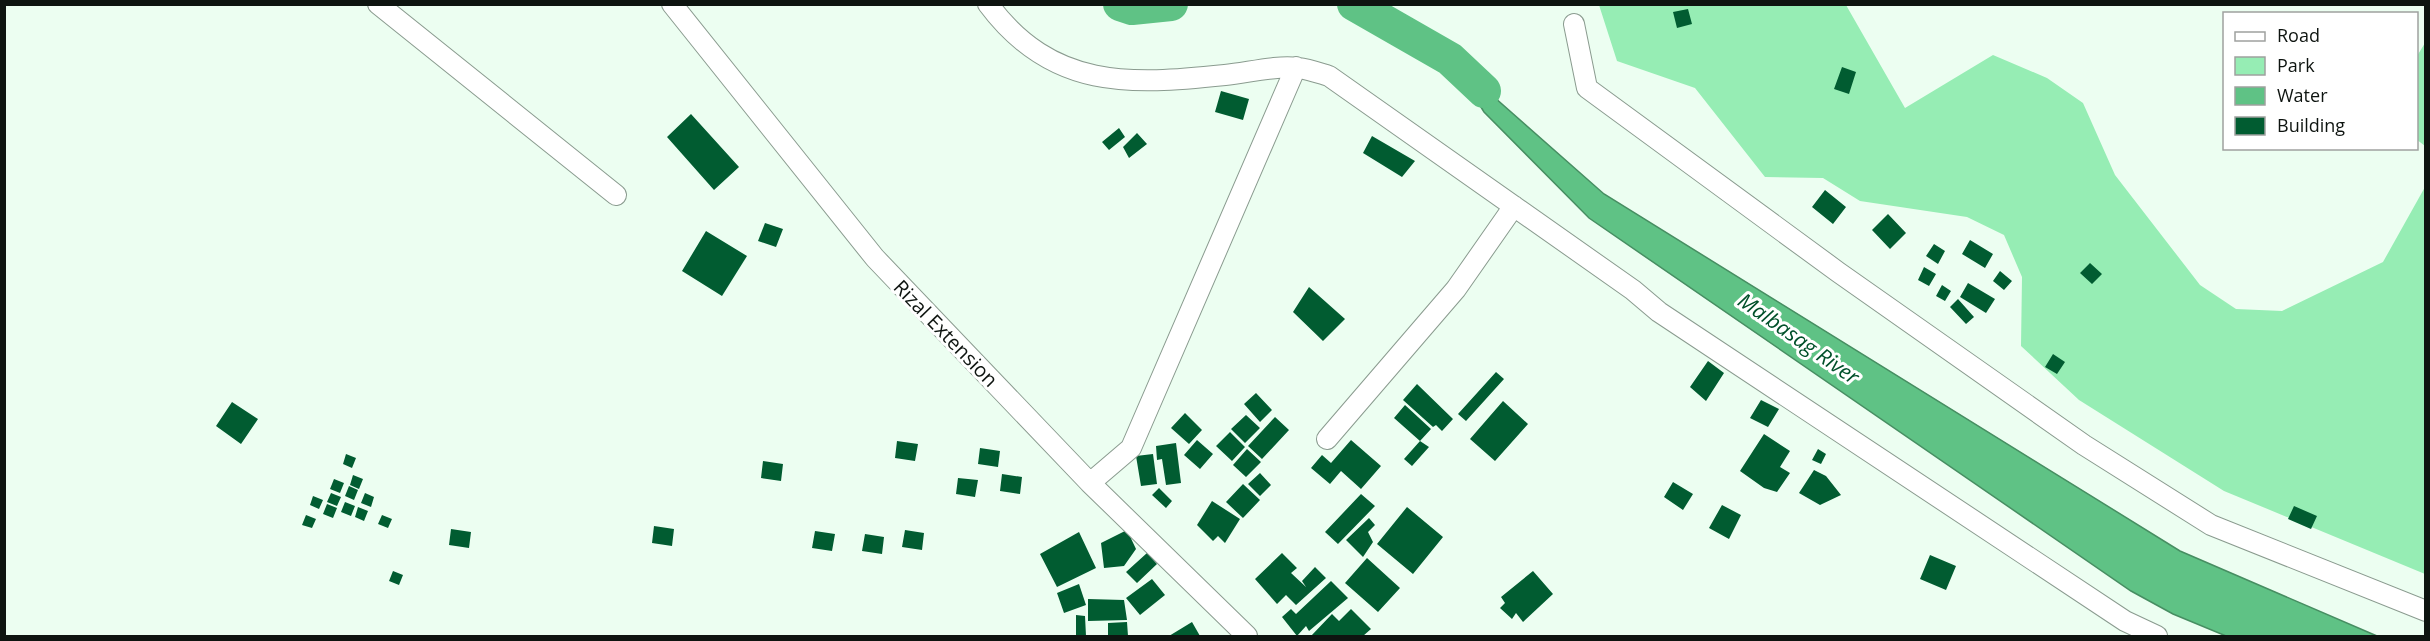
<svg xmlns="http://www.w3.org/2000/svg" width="2430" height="641" viewBox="0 0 2430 641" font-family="'Open Sans',sans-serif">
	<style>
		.green { fill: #96edb4 }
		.water { fill: #5fc285; stroke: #478e62; stroke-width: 1.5 }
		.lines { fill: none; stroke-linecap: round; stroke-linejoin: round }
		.river { stroke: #5fc285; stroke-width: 34 }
		.building { fill: #015c31 }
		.minor-casing { stroke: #8a9b8f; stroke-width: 22 }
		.minor { stroke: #fff; stroke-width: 20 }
		.labels { text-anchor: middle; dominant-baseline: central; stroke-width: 6; stroke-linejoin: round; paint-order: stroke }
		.street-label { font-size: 20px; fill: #0e1410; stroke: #fff }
		.water-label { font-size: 21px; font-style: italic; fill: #00502a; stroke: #fff }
	</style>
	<rect width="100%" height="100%" fill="#ecfef1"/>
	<path class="green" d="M1599,5H1846L1905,108L1993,55L2047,78L2083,103L2115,175L2200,285L2236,309L2282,311L2383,262L2425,187V574L2224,491L2079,400L2021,346L2022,277L2004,235L1967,217L1860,201L1823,178L1765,177L1695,88L1617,61Z
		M2425,43V146L2416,139L2417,56Z"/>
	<path class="water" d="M1451,59L1604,194L2180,551L2377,636H2226L2173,614L2131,591L1589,218L1484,112Z"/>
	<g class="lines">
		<path class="river" d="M1120,4L1132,8L1171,4
			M1354,4L1450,59L1484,91"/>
	</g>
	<path class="building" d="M1688,9L1692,24L1677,28L1673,12Z
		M1842,67L1856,72L1849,94L1834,89Z
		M1221,91L1249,99L1243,120L1215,112Z
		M691,114L739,167L714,190L667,137Z
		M1119,128L1125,137L1109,150L1102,142Z
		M1137,133L1147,144L1129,158L1123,147Z
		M1372,136L1415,161L1402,177L1363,153Z
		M1825,190L1846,207L1833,224L1812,207Z
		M1888,214L1906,233L1890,249L1872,230Z
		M765,223L783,229L776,247L758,241Z
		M706,231L747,256L722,296L682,271Z
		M1970,240L1993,254L1985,268L1962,254Z
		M1934,244L1945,251L1938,264L1926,256Z
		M2090,263L2102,274L2092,284L2080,273Z
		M1924,267L1936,274L1929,286L1918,280Z
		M2000,271L2012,281L2004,290L1993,281Z
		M1968,283L1995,299L1986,313L1960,297Z
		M1942,285L1951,291L1945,301L1936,296Z
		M1309,287L1345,319L1323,341L1293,312Z
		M1958,299L1974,317L1966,324L1950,307Z
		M2053,354L2065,362L2057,374L2045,367Z
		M1708,361L1724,373L1706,401L1690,387Z
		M1496,372L1504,379L1466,421L1458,414Z
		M1417,384L1453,419L1442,431L1436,425L1433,427L1403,400Z
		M1256,393L1272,410L1260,422L1244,404Z
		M1761,400L1779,409L1768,427L1750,418Z
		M1503,401L1528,424L1495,461L1470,439Z
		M232,402L258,419L241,444L216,426Z
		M1405,405L1431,429L1420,441L1394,418Z
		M1185,413L1202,430L1189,444L1171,428Z
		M1246,415L1260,428L1245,443L1231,429Z
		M1275,417L1289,430L1262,459L1248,446Z
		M1230,432L1245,447L1232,461L1216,446Z
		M1764,434L1790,451L1780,467L1790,473L1777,492L1764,488L1740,471Z
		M1197,440L1213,454L1200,469L1184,455Z
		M1351,440L1381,466L1361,489L1341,471L1330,484L1311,468L1322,455L1331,463Z
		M897,441L918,444L915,461L895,458Z
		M1420,441L1429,447L1412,466L1404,459Z
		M1176,443L1181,483L1166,485L1162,459L1157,460L1156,446Z
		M980,448L1000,451L998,467L978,464Z
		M1247,449L1261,462L1246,477L1233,465Z
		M1818,449L1826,454L1821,464L1812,460Z
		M346,454L356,458L352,468L343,464Z
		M1153,454L1157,484L1141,486L1136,456Z
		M763,461L783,464L781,481L761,478Z
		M1814,470L1826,476L1841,495L1820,505L1799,493Z
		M1260,473L1271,485L1260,496L1248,484Z
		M1002,474L1022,477L1020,494L1000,491Z
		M353,475L363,479L359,489L350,485Z
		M958,478L978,480L975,497L956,494Z
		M334,479L344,483L340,493L330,489Z
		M1673,482L1693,494L1683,510L1664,497Z
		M1243,484L1260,500L1243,518L1226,502Z
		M349,486L358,490L354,500L345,496Z
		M1159,488L1172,501L1166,508L1152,495Z
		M331,493L341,497L337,506L327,502Z
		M365,493L374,497L371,507L361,503Z
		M1361,494L1375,506L1338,544L1325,532Z
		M313,496L323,500L319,509L310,505Z
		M1212,501L1240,519L1225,543L1218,536L1213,541L1197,525Z
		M345,502L355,506L351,516L341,512Z
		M327,504L337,508L333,518L323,514Z
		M1722,505L1741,515L1729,539L1709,528Z
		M2294,506L2317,516L2311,529L2288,519Z
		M358,507L368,511L364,521L355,517Z
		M1407,507L1443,537L1413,574L1377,544Z
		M306,515L316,519L312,528L302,525Z
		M382,515L392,519L388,528L378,524Z
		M1369,518L1375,525L1368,532L1373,542L1363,557L1346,540Z
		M654,526L674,529L672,546L652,543Z
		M451,529L471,532L469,548L449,545Z
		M905,530L924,533L922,550L902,547Z
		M1127,530L1136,549L1124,566L1104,568L1101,543Z
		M815,531L835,534L832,551L812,548Z
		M1079,532L1096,568L1057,587L1040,554Z
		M865,534L884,537L882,554L862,551Z
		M1147,553L1157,564L1137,583L1126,572Z
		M1282,553L1297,568L1291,573L1306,587L1302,581L1315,567L1326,578L1296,605L1286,595L1277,604L1255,579Z
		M1930,555L1956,566L1946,590L1920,579Z
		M1367,558L1400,588L1378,612L1345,583Z
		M393,571L403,575L399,585L389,581Z
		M1533,571L1553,594L1523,622L1516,613L1512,619L1500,608L1505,603L1501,597Z
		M1152,579L1165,595L1140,615L1126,598Z
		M1331,581L1348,598L1309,631L1306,626L1297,636L1282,617L1291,609L1296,614Z
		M1079,584L1086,605L1064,613L1057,593Z
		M1088,599L1124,600L1127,620L1088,621Z
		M1351,609L1371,629L1363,636H1311L1332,614L1339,621Z
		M1076,615L1085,616L1086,636H1076Z
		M1127,622L1128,636H1108V623Z
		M1192,622L1200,636H1169Z"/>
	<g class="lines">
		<defs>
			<path id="minor" d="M378,4L616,195
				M672,4L875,258L1090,483L1247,636
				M988,4C1052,90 1130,85 1225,75C1247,73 1276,65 1298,68C1308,69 1319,73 1329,76L1633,290L1659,312L2125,621L2157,636
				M1574,24L1587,88L1838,272L2084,445L2211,525L2426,611
				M1327,439L1456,289L1514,206
				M1090,483L1131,448L1296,67"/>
		</defs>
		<use href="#minor" class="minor-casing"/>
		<use href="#minor" class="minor"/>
	</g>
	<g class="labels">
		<g class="street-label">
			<text transform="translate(946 333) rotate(46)">Rizal Extension</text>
		</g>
		<g class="water-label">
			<text transform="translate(1799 338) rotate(35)">Malbasag River</text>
		</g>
	</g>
	<rect width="2430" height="641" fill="none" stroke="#0e1410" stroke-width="12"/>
	<rect x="2223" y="12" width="195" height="138" fill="#ffffff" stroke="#9fa19f" stroke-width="1.5"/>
	<rect x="2235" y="32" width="30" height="9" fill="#ffffff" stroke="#9fa19f" stroke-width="1.5"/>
	<text x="2277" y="42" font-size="18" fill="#0e1410">Road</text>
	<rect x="2235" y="57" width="30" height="18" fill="#96edb4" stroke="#9fa19f" stroke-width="1.5"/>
	<text x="2277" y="72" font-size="18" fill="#0e1410">Park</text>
	<rect x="2235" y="87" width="30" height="18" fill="#5fc285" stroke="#9fa19f" stroke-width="1.5"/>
	<text x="2277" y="102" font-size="18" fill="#0e1410">Water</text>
	<rect x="2235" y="117" width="30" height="18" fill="#015c31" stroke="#9fa19f" stroke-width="1.5"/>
	<text x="2277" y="132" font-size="18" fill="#0e1410">Building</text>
</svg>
